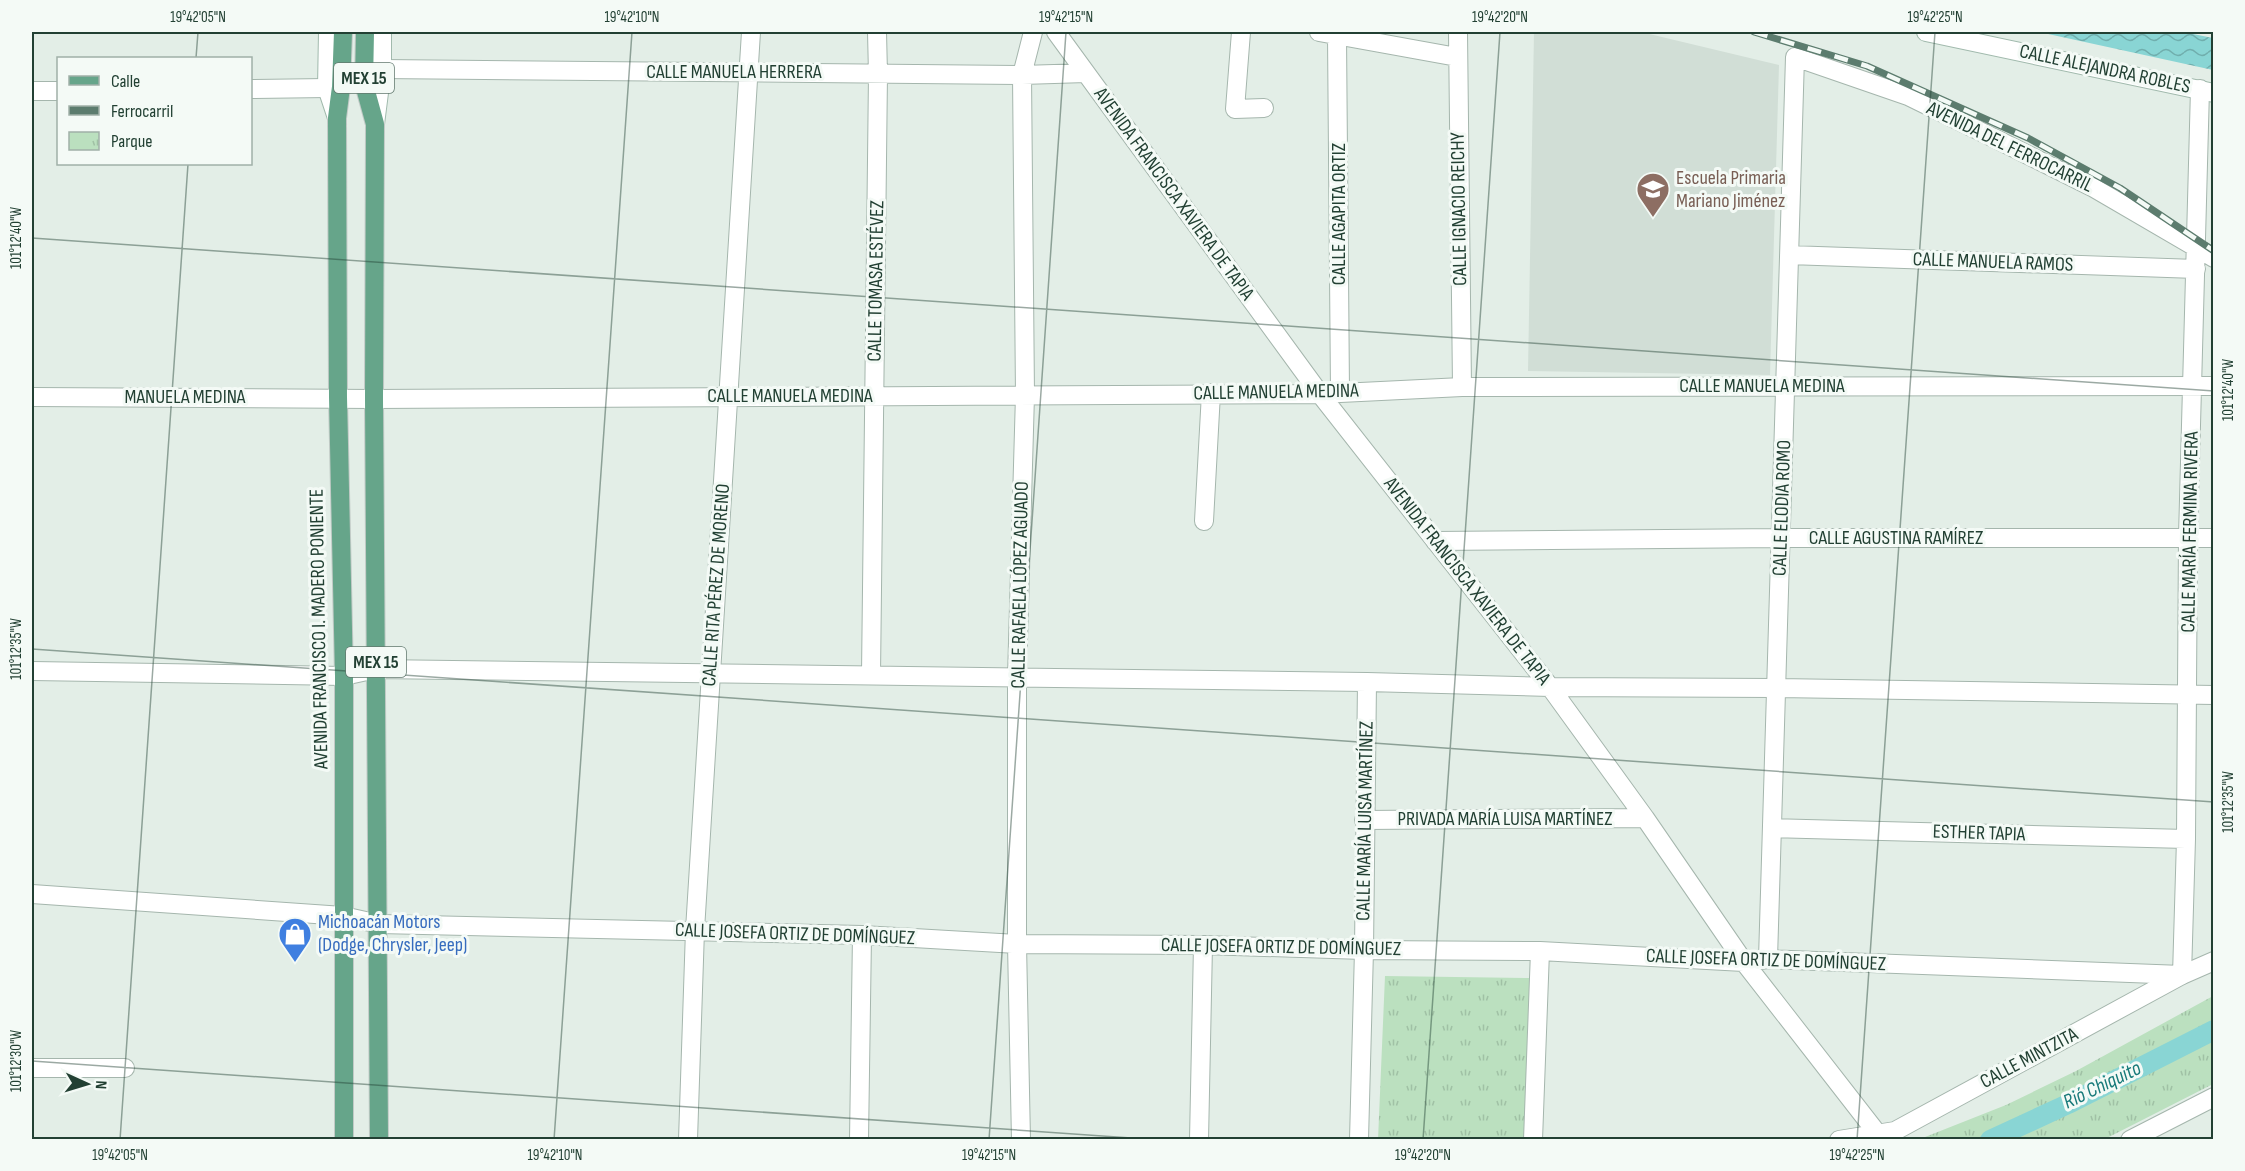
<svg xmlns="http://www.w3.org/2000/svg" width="2245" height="1171" viewBox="0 0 2245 1171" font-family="'Sofia Sans Condensed',sans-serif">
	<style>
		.built { fill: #d1ded6 }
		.park { fill: url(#park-tufts) }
		.water { fill: url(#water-waves) }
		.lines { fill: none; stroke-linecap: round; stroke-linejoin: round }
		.canal { stroke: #89d5d4; stroke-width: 20 }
		.minor-casing { stroke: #a5b6ad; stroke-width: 20 }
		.tertiary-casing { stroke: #a5b6ad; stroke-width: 20 }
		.secondary-casing { stroke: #a1baad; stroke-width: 20 }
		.primary-casing { stroke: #c1cac6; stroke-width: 20 }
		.minor { stroke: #fff; stroke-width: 18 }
		.tertiary { stroke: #fff; stroke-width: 18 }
		.secondary { stroke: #fff; stroke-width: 18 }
		.primary { stroke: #66a58a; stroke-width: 18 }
		.rail-casing { stroke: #5c7c6e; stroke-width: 7 }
		.rail { stroke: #f4faf6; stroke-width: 4.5; stroke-dasharray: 14; stroke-linecap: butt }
		.ticks { fill: none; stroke: #224033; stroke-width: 1.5; stroke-opacity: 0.45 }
		.labels { text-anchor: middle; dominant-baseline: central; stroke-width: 6; stroke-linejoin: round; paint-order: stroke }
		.shield { fill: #f4faf6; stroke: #61786e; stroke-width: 1.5 }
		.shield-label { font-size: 18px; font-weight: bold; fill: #224033 }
		.street-label { font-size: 20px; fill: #224033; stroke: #f4faf6 }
		.education-label { font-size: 20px; fill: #785e54; stroke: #f4faf6; text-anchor: start }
		.shop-label { font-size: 20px; fill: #366cbe; stroke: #f4faf6; text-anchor: start }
		.water-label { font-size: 21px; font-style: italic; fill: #187a7a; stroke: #f4faf6 }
		.neatline { fill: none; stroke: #224033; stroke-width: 2 }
		.ticks-label { font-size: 15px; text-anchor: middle; fill: #224033 }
	</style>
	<defs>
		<pattern id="park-tufts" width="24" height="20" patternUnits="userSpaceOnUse" patternTransform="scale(1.5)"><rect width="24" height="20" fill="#bbe0bf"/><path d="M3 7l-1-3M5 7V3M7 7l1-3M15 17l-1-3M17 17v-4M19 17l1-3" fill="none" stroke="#a0c1a5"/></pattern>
		<pattern id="water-waves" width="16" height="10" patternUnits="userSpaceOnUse" patternTransform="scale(1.5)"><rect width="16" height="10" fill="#89d5d4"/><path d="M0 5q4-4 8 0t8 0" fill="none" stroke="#70aead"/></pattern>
	</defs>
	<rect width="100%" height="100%" fill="#e3eee7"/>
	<path class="built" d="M1534,32H1641L1779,65L1770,375L1528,371Z"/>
	<path class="park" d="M1385,976L1531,978L1525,1139L1378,1140Z
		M2213,996V1084L2105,1139H1920L2006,1105L2076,1071Z"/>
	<path class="water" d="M2039,32H2183L2213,38V70Z"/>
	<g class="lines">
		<path class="canal" d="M1990,1140L2068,1104L2214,1030"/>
		<defs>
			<path id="minor" d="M1056,32L1320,394L1550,687L1645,818L1744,962L1877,1133
				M1241,32L1235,109L1264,108
				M1319,32L1457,57
				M1458,32L1462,387
				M1337,36L1340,392
				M382,69L1022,75L1086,73
				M250,89L327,88
				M32,91H58
				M1789,255L2196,269
				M32,397L374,399L1320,394L1462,387L2214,386
				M1204,521L1211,393
				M1435,541L1781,538H2214
				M32,671L344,676L376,669L1367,682L1550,687L1776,688L2214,695
				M871,675L878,74L877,32
				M1364,820L1645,818
				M1772,828L2186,839
				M32,894L343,916L379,924L862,935L1017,944L1203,945L1364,950L1540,951L1744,962L1768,959L2182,975L2186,839L2188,537L2200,89
				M1768,959L1795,57L1908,96L2000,141L2094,188L2214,258
				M32,1068H125
				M688,1140L695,930L751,32
				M859,1140L862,935
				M1021,1140L1017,944V677L1025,395L1022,75L1033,32
				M1199,1140L1203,945
				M1359,1140L1364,950L1367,682
				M1533,1140L1540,951"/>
			<path id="tertiary" d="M1839,1140L1895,1131L2182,975L2214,961
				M2130,1140L2214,1097"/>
			<path id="secondary" d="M328,32L327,88L337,118
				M1926,32L2214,93
				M375,124L382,69V32"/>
			<path id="primary" d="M343,32L341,87L337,118L338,397L344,676V1140
				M365,32L364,84L375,124L374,399L379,1140"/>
		</defs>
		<use href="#minor" class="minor-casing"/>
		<use href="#tertiary" class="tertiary-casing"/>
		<use href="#secondary" class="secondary-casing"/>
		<use href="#primary" class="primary-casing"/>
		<use href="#minor" class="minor"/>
		<use href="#tertiary" class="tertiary"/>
		<use href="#secondary" class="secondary"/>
		<use href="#primary" class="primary"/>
		<defs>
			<path id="rail" d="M1754,32L1867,66L2028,138L2120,188L2214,251"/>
		</defs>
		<use href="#rail" class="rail-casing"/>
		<use href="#rail" class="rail"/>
	</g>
	<path class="ticks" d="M196,58L198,32M32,238L2214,391M32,649L2214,802M32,1061L1160,1140M120,1140L188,164M554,1140L632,32M989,1140L1066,32M1423,1140L1500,32M1857,1140L1935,32"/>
	<defs>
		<symbol id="school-pin" viewBox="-11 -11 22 30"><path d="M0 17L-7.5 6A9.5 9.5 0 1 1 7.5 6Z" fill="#8d6e63" stroke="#f4faf6"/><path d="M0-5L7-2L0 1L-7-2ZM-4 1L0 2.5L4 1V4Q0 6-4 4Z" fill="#fff"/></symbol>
		<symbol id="shop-pin" viewBox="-11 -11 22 30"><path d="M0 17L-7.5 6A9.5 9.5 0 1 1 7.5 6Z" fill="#3f7fe0" stroke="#f4faf6"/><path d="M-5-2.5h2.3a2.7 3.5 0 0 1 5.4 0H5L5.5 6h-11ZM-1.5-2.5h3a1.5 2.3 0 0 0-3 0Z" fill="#fff"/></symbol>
	</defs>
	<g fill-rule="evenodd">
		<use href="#school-pin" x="1634" y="170" width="38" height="52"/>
		<use href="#shop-pin" x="276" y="915" width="38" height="52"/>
	</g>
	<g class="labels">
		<g class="shield">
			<rect x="334" y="63" width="60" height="30" rx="4.5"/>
			<rect x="346" y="647" width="60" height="30" rx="4.5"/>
		</g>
		<g class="shield-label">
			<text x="364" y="78">MEX 15</text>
			<text x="376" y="662">MEX 15</text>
		</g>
		<g class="street-label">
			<text transform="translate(2105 69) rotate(12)">CALLE ALEJANDRA ROBLES</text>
			<text x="734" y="72">CALLE MANUELA HERRERA</text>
			<text transform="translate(2010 147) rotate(26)">AVENIDA DEL FERROCARRIL</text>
			<text transform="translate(1174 194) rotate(54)">AVENIDA FRANCISCA XAVIERA DE TAPIA</text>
			<text transform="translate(1459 209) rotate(-91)">CALLE IGNACIO REICHY</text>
			<text transform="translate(1339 214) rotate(-90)">CALLE AGAPITA ORTIZ</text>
			<text transform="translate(1993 262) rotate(2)">CALLE MANUELA RAMOS</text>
			<text transform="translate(876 281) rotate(-89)">CALLE TOMASA ESTÉVEZ</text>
			<text x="1762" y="386">CALLE MANUELA MEDINA</text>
			<text transform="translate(1276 392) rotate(-1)">CALLE MANUELA MEDINA</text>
			<text x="790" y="396">CALLE MANUELA MEDINA</text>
			<text x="185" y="397">MANUELA MEDINA</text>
			<text transform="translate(1782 508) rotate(-88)">CALLE ELODIA ROMO</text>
			<text transform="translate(2190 532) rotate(-89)">CALLE MARÍA FERMINA RIVERA</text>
			<text x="1896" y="538">CALLE AGUSTINA RAMÍREZ</text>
			<text transform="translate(1467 581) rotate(52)">AVENIDA FRANCISCA XAVIERA DE TAPIA</text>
			<text transform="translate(716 585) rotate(-86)">CALLE RITA PÉREZ DE MORENO</text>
			<text transform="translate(1020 585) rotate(-89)">CALLE RAFAELA LÓPEZ AGUADO</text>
			<text transform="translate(319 629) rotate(-91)">AVENIDA FRANCISCO I. MADERO PONIENTE</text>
			<text x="1505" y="819">PRIVADA MARÍA LUISA MARTÍNEZ</text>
			<text transform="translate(1365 821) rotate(-89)">CALLE MARÍA LUISA MARTÍNEZ</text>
			<text transform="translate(1979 833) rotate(2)">ESTHER TAPIA</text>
			<text transform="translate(795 934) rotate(2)">CALLE JOSEFA ORTIZ DE DOMÍNGUEZ</text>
			<text transform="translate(1281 947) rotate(1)">CALLE JOSEFA ORTIZ DE DOMÍNGUEZ</text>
			<text transform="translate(1766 960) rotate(2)">CALLE JOSEFA ORTIZ DE DOMÍNGUEZ</text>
			<text transform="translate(2029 1058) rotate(-28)">CALLE MINTZITA</text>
		</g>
		<g class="education-label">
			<text x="1676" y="178">Escuela Primaria<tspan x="1676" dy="23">Mariano Jiménez</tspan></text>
		</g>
		<g class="shop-label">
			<text x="318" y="922">Michoacán Motors<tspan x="318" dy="23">(Dodge, Chrysler, Jeep)</tspan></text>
		</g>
		<g class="water-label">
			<text transform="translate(2102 1085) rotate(-26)">Rió Chiquito</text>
		</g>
	</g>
	<rect width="2245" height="1171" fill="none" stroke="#f4faf6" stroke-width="66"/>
	<rect x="57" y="57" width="195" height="108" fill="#f4faf6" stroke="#a0b0a8" stroke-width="1.5"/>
	<rect x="69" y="76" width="30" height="9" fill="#66a58a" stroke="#a0b0a8" stroke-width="1.5"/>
	<text x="111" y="87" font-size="18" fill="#224033">Calle</text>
	<rect x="69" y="106" width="30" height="9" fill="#5c7c6e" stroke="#a0b0a8" stroke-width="1.5"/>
	<text x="111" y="117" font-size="18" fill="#224033">Ferrocarril</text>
	<rect x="69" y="132" width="30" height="18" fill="url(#park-tufts)" stroke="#a0b0a8" stroke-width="1.5"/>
	<text x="111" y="147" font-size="18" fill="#224033">Parque</text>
	<g transform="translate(87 1084) rotate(94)" stroke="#f4faf6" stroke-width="4.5" paint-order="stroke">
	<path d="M0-4.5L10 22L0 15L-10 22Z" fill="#224033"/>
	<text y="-9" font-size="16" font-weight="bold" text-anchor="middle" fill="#224033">N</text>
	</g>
	<rect x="33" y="33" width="2179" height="1105" class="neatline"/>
	<g class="ticks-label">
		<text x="198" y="22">19°42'05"N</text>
		<text x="632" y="22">19°42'10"N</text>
		<text x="1066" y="22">19°42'15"N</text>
		<text x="1500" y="22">19°42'20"N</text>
		<text x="1935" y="22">19°42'25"N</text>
		<text transform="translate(16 238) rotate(-90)" y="5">101°12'40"W</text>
		<text transform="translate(2228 390) rotate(-90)" y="5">101°12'40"W</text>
		<text transform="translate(16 649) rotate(-90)" y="5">101°12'35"W</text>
		<text transform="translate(2228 802) rotate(-90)" y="5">101°12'35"W</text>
		<text transform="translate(16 1061) rotate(-90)" y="5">101°12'30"W</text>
		<text x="120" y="1160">19°42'05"N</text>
		<text x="555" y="1160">19°42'10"N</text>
		<text x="989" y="1160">19°42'15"N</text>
		<text x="1423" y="1160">19°42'20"N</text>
		<text x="1857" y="1160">19°42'25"N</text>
	</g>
</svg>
